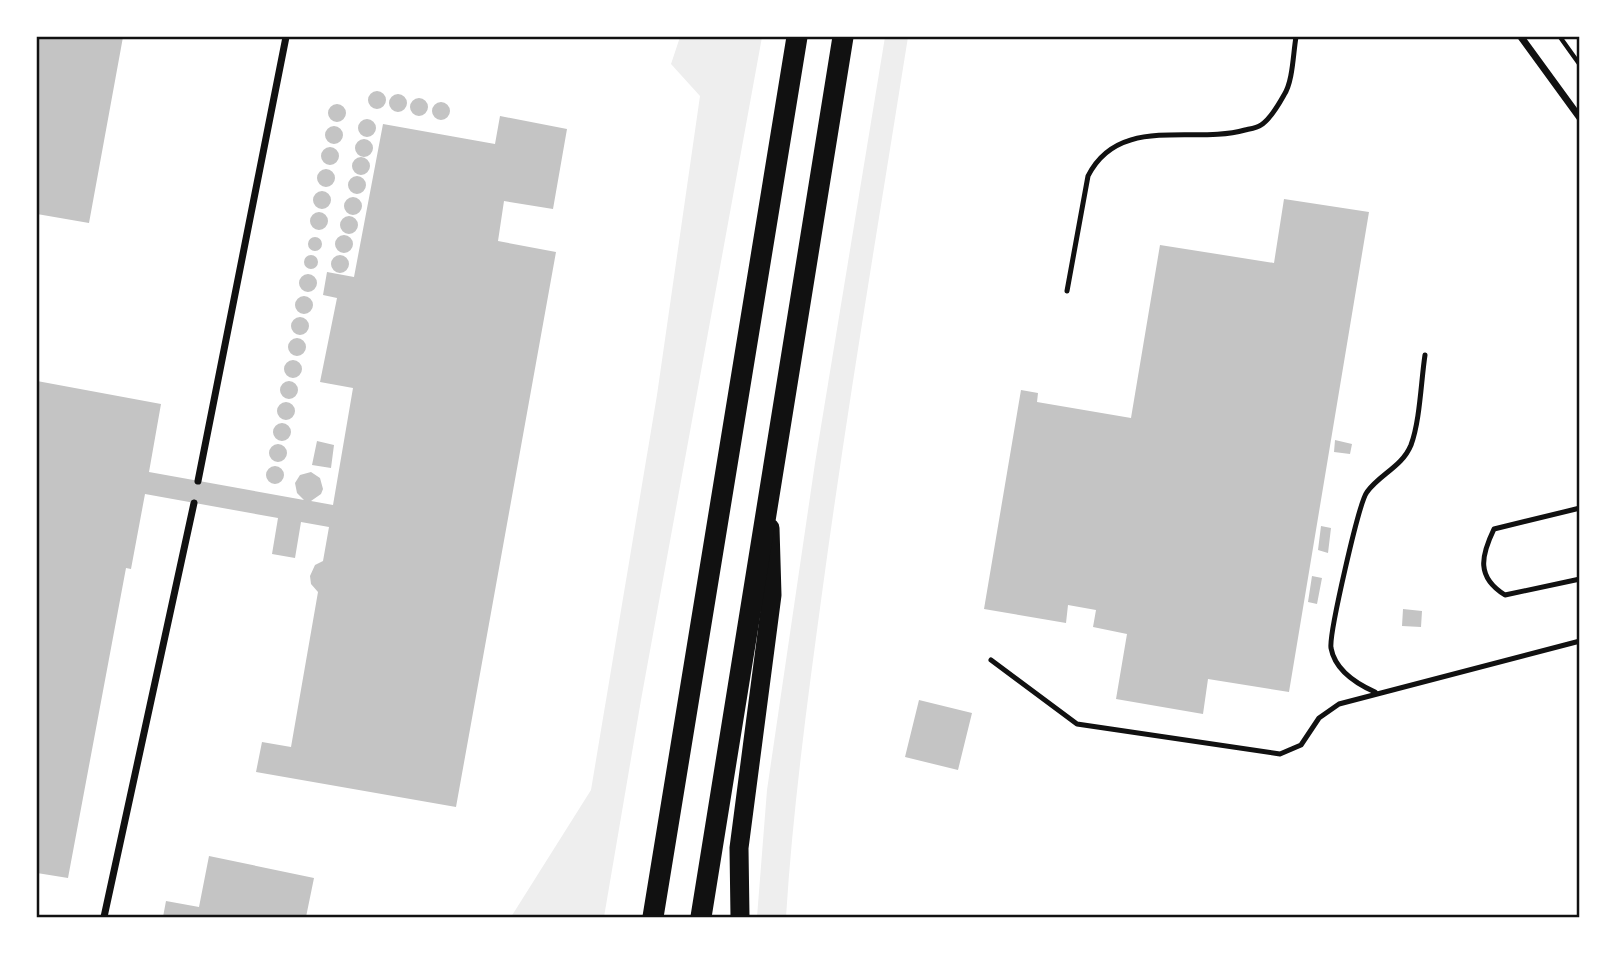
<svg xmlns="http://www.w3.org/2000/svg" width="1617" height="954" viewBox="0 0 1617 954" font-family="'Noto Sans',sans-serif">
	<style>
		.green { fill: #eee }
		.building { fill: #c4c4c4 }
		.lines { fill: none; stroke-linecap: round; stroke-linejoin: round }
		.path { stroke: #111; stroke-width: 4.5 }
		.service { stroke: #111; stroke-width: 5 }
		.minor { stroke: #111; stroke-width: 7 }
		.trunk { stroke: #111; stroke-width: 19 }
		.motorway { stroke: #111; stroke-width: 21 }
		.neatline { fill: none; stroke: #111; stroke-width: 2.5 }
	</style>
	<rect width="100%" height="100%" fill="#fff"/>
	<path class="green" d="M680,37H762L641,700L604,917H511L591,790L657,395L700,96L671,64Z
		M885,37H908C879,220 848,402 823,586C808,696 793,806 786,917H757L767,790L815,463Z"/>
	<path class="building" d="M37,37H123L89,223L37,214Z
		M368 100a9 9 0 1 1 18 0a9 9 0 1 1-18 0Z
		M389 103a9 9 0 1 1 18 0a9 9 0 1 1-18 0Z
		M410 107a9 9 0 1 1 18 0a9 9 0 1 1-18 0Z
		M432 111a9 9 0 1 1 18 0a9 9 0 1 1-18 0Z
		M328 113a9 9 0 1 1 18 0a9 9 0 1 1-18 0Z
		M500,116L567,129L553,209L504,201L498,241L556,252L456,807L256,772L262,742L291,747L318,592L311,584L310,576L315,565L323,561L329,527L301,522L295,558L272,554L278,518L145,494L131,569L126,568L68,878L37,873V381L161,404L149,472L304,500L297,493L295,483L300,475L311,472L320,478L323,489L321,494L311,501L333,505L353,388L320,382L337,298L323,295L327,272L354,277L383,124L495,144Z
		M358 128a9 9 0 1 1 18 0a9 9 0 1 1-18 0Z
		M325 135a9 9 0 1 1 18 0a9 9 0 1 1-18 0Z
		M355 148a9 9 0 1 1 18 0a9 9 0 1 1-18 0Z
		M321 156a9 9 0 1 1 18 0a9 9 0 1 1-18 0Z
		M352 166a9 9 0 1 1 18 0a9 9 0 1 1-18 0Z
		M317 178a9 9 0 1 1 18 0a9 9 0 1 1-18 0Z
		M348 185a9 9 0 1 1 18 0a9 9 0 1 1-18 0Z
		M313 200a9 9 0 1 1 18 0a9 9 0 1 1-18 0Z
		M344 206a9 9 0 1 1 18 0a9 9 0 1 1-18 0Z
		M1284,199L1369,212L1289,692L1208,679L1203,714L1116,699L1127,634L1093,627L1096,610L1068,605L1066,623L984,609L1021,390L1038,393L1037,402L1131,418L1160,245L1274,263Z
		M310 221a9 9 0 1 1 18 0a9 9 0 1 1-18 0Z
		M340 225a9 9 0 1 1 18 0a9 9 0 1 1-18 0Z
		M335 244a9 9 0 1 1 18 0a9 9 0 1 1-18 0Z
		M308 244a7 7 0 1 1 14 0a7 7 0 1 1-14 0Z
		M331 264a9 9 0 1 1 18 0a9 9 0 1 1-18 0Z
		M304 262a7 7 0 1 1 14 0a7 7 0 1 1-14 0Z
		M299 283a9 9 0 1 1 18 0a9 9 0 1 1-18 0Z
		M295 305a9 9 0 1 1 18 0a9 9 0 1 1-18 0Z
		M291 326a9 9 0 1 1 18 0a9 9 0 1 1-18 0Z
		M288 347a9 9 0 1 1 18 0a9 9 0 1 1-18 0Z
		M284 369a9 9 0 1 1 18 0a9 9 0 1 1-18 0Z
		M280 390a9 9 0 1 1 18 0a9 9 0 1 1-18 0Z
		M277 411a9 9 0 1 1 18 0a9 9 0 1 1-18 0Z
		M273 432a9 9 0 1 1 18 0a9 9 0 1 1-18 0Z
		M1335,440L1352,444L1350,454L1334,452Z
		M317,441L334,445L331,468L312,465Z
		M269 453a9 9 0 1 1 18 0a9 9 0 1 1-18 0Z
		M266 475a9 9 0 1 1 18 0a9 9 0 1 1-18 0Z
		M1321,526L1331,528L1328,553L1318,550Z
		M1312,576L1322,578L1317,604L1308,602Z
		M1403,609L1422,611L1421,627L1402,626Z
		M919,700L972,713L958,770L905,757Z
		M209,856L314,878L306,917H163L166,901L199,907Z"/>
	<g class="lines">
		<path class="path" d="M1560,37L1580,65"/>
		<path class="service" d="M1067,291L1088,176C1119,114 1193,145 1245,130C1249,129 1257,128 1261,125C1269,120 1279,104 1284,95C1293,81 1293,54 1296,37
			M1580,508L1494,529C1481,556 1476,577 1505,595L1580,579
			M991,660L1077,724L1280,754L1301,745L1319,718L1339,704L1580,641
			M1375,692C1357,684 1335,670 1331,648C1329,634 1359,502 1367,492C1380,474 1402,467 1411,445C1420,421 1421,381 1425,355"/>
		<path class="minor" d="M1521,37L1580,118
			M198,481L286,37
			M104,917L194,503"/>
		<path class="trunk" d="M740,917L739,848L772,595L770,528"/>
		<path class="motorway" d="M653,917L797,37
			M701,917L843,37"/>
	</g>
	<rect width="1617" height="954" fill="none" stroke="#ffffff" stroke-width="77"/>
	<rect x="38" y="38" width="1540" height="878" class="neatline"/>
</svg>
